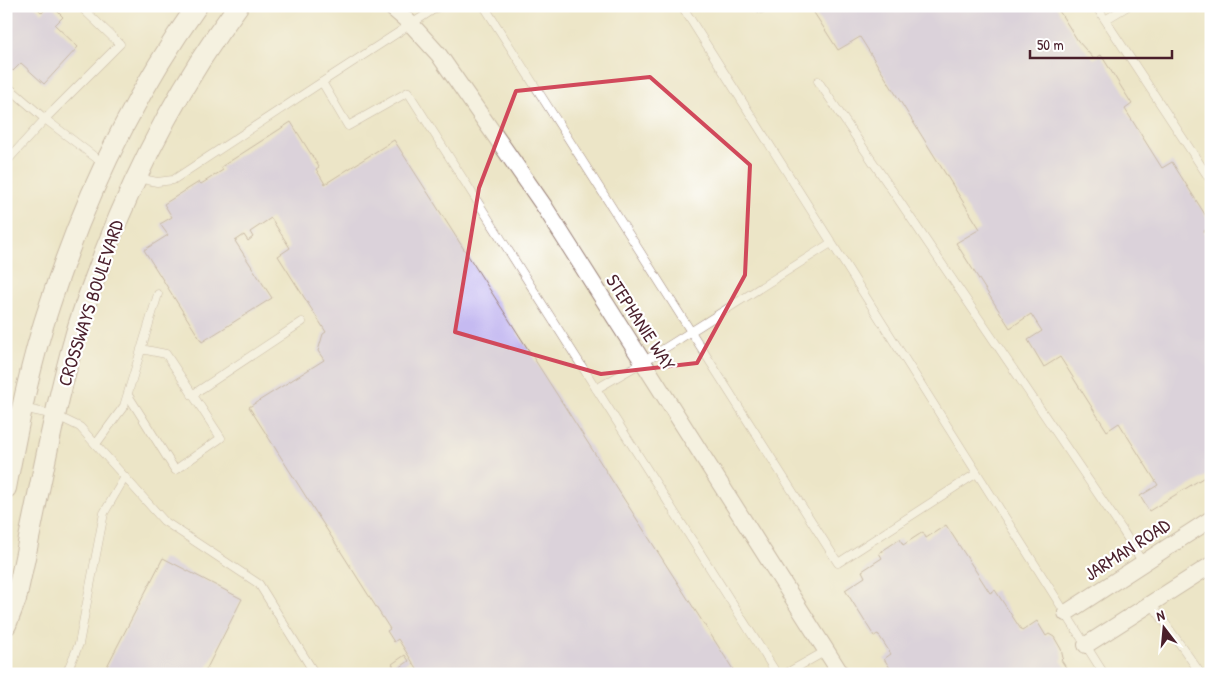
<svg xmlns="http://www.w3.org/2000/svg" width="1217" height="680" viewBox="0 0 1217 680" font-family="'Patrick Hand',sans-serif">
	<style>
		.building { fill: #c5baf1 }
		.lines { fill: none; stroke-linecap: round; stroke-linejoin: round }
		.service-casing { stroke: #9b8279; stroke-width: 9 }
		.minor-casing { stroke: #9b8279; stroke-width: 18 }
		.tertiary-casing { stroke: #9b8279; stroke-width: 22 }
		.service { stroke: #fff; stroke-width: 8 }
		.minor { stroke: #fff; stroke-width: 16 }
		.tertiary { stroke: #fff; stroke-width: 20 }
		.marked { fill: none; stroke: #d1495b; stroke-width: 4; stroke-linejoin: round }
		.labels { text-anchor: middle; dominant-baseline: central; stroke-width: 4.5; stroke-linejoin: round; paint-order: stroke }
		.street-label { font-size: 19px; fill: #4a1f2b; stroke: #fff }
	</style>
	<rect width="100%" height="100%" fill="#fff"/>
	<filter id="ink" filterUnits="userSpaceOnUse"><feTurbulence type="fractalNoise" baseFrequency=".02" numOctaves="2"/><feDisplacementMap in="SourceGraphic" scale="10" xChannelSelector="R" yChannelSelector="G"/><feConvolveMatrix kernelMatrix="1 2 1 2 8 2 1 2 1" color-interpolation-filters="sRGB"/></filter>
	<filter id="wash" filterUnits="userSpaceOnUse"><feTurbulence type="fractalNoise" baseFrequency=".0096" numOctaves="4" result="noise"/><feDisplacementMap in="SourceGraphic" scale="20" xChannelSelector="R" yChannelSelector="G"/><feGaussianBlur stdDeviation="1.12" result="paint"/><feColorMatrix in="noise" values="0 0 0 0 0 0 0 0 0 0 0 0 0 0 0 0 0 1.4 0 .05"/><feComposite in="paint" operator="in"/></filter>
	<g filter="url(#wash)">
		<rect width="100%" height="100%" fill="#ece5c7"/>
		<g id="blocks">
			<path class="building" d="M6,6H35L42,13L48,6H52L63,17L55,25L78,47L44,84L21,63L13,71L6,65L8,50Z
				M815,6H1056L1078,41L1094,59L1101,55L1132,104L1125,109L1162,168L1172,162L1211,224V226L1204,231L1210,240H1211V473L1149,511L1140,496L1158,485L1119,423L1107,431L1060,357L1044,367L1028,340L1042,331L1031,314L1010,328L956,243L980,229L860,37L838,50L811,8Z
				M291,122L319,167L316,169L325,184L394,140L736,674H420L398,639L394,642L387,631L390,629L249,407L324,360L318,351L323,334L326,332L278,256L290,248L271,218L250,232L253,237L248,241L244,235L235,241L272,298L202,342L144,250L168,235L160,224L172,217L164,204L199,182L201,184L223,170L221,167Z
				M946,525L990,593L995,590L1022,631L1037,621L1046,636L1049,634L1054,637L1061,649L1063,658L1061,660L1067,669L1064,670L1067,674H894L884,659L891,654L878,634L874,636L845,590L865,577L862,571L882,558L879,553L900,539L903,545L923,532L926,538Z
				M163,558L242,599L204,674H103Z
				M405,655L409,661L396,670L392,664Z"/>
		</g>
	</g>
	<g filter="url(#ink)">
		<use href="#blocks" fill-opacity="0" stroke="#9b8279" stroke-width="1"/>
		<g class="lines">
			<defs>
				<path id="service" d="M439,6L322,82L348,126L408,92L777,674
					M484,6L838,563L977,473
					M682,6L1104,674
					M759,6L761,9L765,6
					M1096,6L1211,181
					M1105,20L1128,6
					M818,81L1123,531L1143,563
					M6,85L45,119L104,164
					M6,162L45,119L120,44L80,6
					M138,178L157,182L173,180L322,82
					M596,389L643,362L831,243
					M128,395L175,470L221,438L166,354L141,349
					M192,395L302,322
					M22,408L55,415L80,427L164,521L259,584L315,674
					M96,444L124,406L158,294
					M1151,603L1201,674
					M1142,672L1143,674
					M66,674L79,644L104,513L125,477
					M785,674L826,651"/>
				<path id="minor" d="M390,6L411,24L439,55L544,206L841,674
					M1066,613L1211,519
					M1086,645L1211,565"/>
				<path id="tertiary" d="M6,488C18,426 30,363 50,304C84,199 133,96 197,6
					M6,625L16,599C36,510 51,421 76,333C84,306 95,278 105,251C139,164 182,81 238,6"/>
			</defs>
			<use href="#service" class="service-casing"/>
			<use href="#minor" class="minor-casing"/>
			<use href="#tertiary" class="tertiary-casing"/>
			<use href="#service" class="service"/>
			<use href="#minor" class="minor"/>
			<use href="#tertiary" class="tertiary"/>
		</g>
	</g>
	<path d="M0 0H1217V680H0ZM650,77L750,165L745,275L697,363L601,374L455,332L479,188L516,91Z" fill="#ece5c7" fill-opacity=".55" fill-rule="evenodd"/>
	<path class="marked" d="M650,77L750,165L745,275L697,363L601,374L455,332L479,188L516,91Z"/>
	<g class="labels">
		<g class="street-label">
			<text transform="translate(90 303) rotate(-72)">CROSSWAYS BOULEVARD</text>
			<text transform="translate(641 322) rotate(57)">STEPHANIE WAY</text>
			<text transform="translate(1127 549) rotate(-33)">JARMAN ROAD</text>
		</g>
	</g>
	<rect width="1217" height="680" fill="none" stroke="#fff" stroke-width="25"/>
	<g transform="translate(1164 628) rotate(344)" stroke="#ffffff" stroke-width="4" paint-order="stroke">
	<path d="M0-4L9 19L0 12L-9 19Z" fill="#4a1f2b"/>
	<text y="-8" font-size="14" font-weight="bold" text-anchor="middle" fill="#4a1f2b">N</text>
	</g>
	<path d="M1030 50v8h142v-8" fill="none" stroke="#4a1f2b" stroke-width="2.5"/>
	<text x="1037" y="50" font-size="15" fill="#4a1f2b" stroke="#ffffff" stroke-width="4" paint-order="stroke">50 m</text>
</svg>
